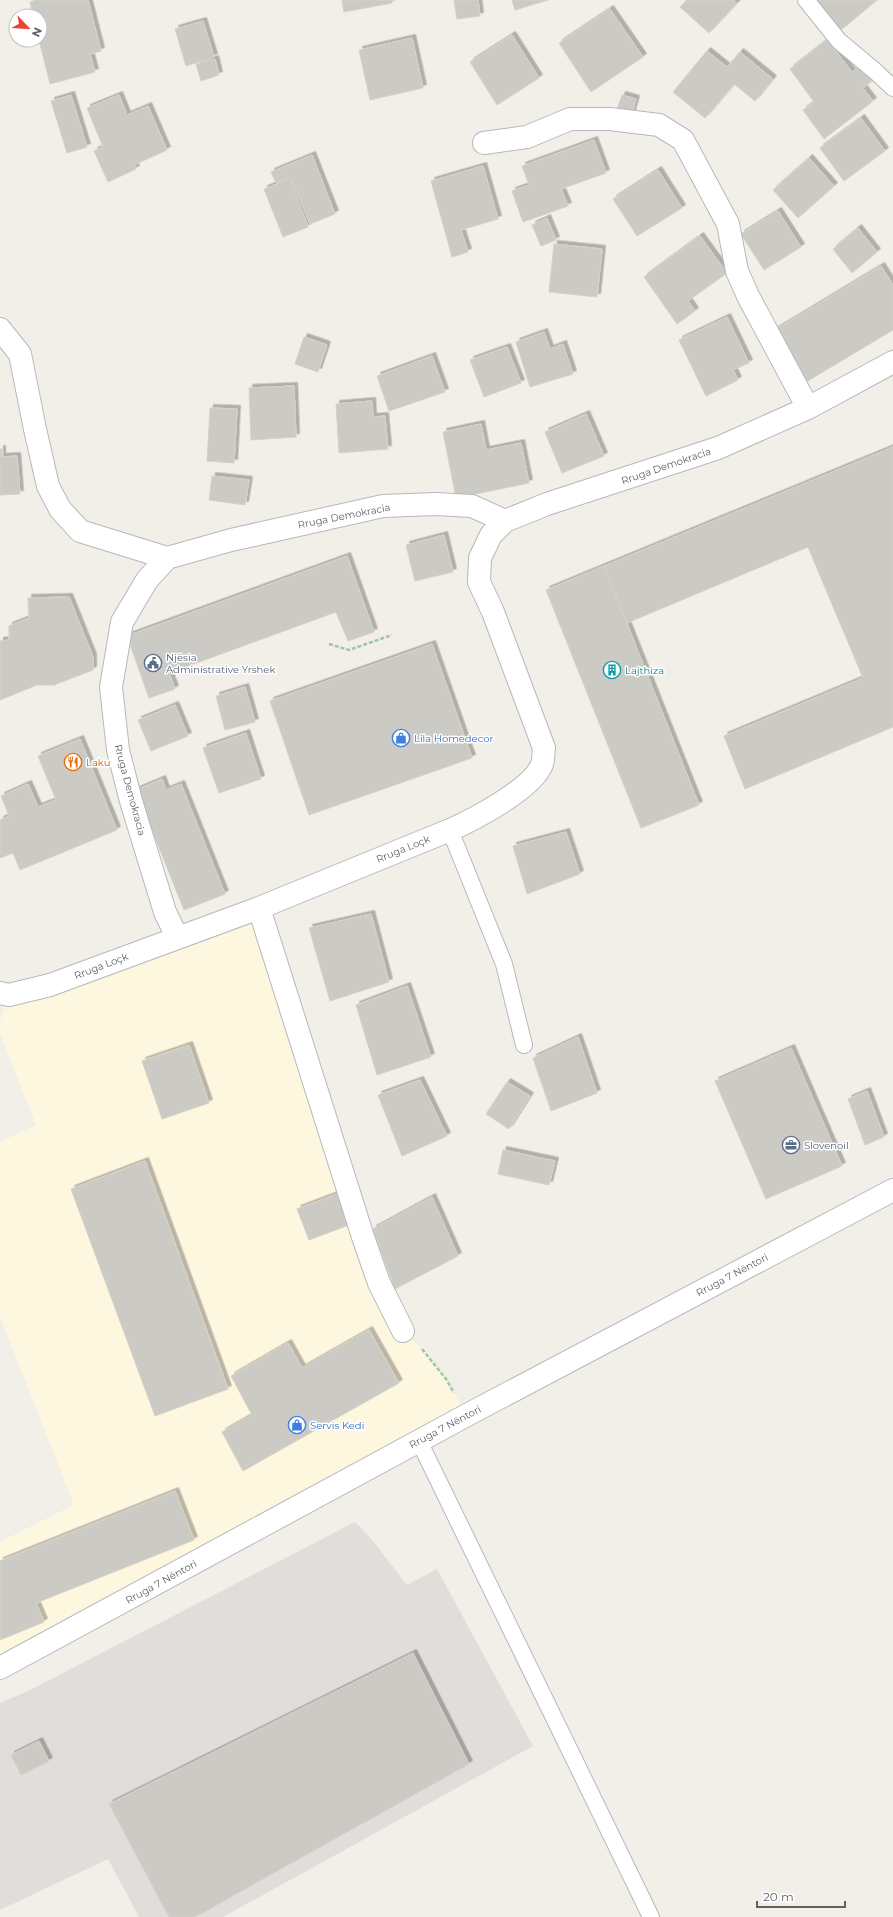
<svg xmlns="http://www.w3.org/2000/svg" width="893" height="1917" viewBox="0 0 893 1917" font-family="Montserrat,sans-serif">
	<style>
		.commercial { fill: #fef7e0 }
		.industrial { fill: #e0deda }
		.building { fill: #cccac5; stroke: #d6d1c6; filter: url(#shadow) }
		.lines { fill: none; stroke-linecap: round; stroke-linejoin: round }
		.service-casing { stroke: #b5b8bc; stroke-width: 18 }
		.minor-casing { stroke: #b5b8bc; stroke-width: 24 }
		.secondary-casing { stroke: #b6babf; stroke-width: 24 }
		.path { stroke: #9cc7a9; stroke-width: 2.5; stroke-dasharray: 4 2; stroke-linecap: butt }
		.service { stroke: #fff; stroke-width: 16 }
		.minor { stroke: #fff; stroke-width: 22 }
		.secondary { stroke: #fff; stroke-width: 22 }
		.labels { text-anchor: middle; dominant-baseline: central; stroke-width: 3; stroke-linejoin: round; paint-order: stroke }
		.street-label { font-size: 10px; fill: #5f6368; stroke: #fff }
		.service-label { font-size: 10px; fill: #4e5e75; stroke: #fff; text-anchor: start }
		.culture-label { font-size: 10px; fill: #0d838f; stroke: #fff; text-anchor: start }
		.shop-label { font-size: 10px; fill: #366cbe; stroke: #fff; text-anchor: start }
		.food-label { font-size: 10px; fill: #c56008; stroke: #fff; text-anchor: start }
	</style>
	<defs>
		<filter id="shadow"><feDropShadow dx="3.5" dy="-3.5" stdDeviation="0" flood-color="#0004"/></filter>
	</defs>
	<rect width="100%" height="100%" fill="#f1efe8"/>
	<path class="commercial" d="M259,908L403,1331L428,1355L446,1379L467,1415L0,1668V1542L74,1505L0,1316V1142L36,1125L0,1033V1021L9,995Z"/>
	<path class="industrial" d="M355,1522L373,1541L407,1585L437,1569L533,1746L223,1917H139L108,1859L0,1910V1703L28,1691Z"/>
	<path class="building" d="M38,0H88L101,51L90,54L95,72L50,84L39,40L40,16H33L30,2Z
		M342,0H392V3L344,12Z
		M454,0H478L480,16L457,19Z
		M512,0H548L515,10Z
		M687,0H734L737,3L709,33L680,7Z
		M816,0H877L841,30Z
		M610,9L643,57L591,92L559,43Z
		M203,21L214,57L186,66L175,29Z
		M512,35L539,78L497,105L470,62Z
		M412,38L423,88L370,100L359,50Z
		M827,40L852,72L860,65L872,81L863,88L873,101L824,139L803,110L814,102L790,69Z
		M707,51L727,67L740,52L773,79L755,101L734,84L705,118L673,92Z
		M215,59L219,75L201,81L196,64Z
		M71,95L87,147L67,153L51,101Z
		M119,95L127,115L148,106L167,150L134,165L136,169L108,182L94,151L103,147L87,108Z
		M622,95L636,99L630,120L615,115Z
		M861,118L885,151L844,181L820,148Z
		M594,140L606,173L561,189L568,206L523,222L512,191L529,185L522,166Z
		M312,155L335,214L310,224L291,177L276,183L271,172Z
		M809,158L834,186L798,218L773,190Z
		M483,166L498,219L461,230L468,252L452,257L431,181Z
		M658,170L682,208L637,236L613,199Z
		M290,179L308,227L283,237L264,189Z
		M778,211L801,247L764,270L741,234Z
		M547,218L556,240L541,246L532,225Z
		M858,228L877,252L852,273L833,249Z
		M700,236L727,273L688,301L695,311L677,324L644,277Z
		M554,244L602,249L597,297L549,292Z
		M881,266L893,285V330L806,382L775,330Z
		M727,317L749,363L733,370L738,380L706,396L679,340Z
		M544,332L550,349L563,344L573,374L530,387L516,342Z
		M304,337L327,345L318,372L295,364Z
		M507,347L521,383L484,397L470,360Z
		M432,356L445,392L389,411L377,376Z
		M294,386L296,437L251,440L249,388Z
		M372,401L373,417L385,416L388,449L339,453L336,404Z
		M210,408L237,409L234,463L207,461Z
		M586,414L604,456L562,473L545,432Z
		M481,424L486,450L521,443L529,483L456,498L443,432Z
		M893,447V727L745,789L724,736L863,678L808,547L627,623L604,566Z
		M0,449H2V457L17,456L20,494L0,495Z
		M212,476L249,480L245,505L209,500Z
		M444,535L453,572L415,581L406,545Z
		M347,556L374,632L348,641L336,612L169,673L175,689L149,698L127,636Z
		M604,566L699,805L641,828L546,590Z
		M69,597L93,657V670L54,685H37L0,700V641L9,640V626L29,618L28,598Z
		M432,644L472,758L309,815L270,701Z
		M245,687L255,722L225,730L216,696Z
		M175,705L188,736L151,751L138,720Z
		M246,733L261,779L219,793L203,748Z
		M80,739L117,830L20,870L13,853L0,858V820L9,816L1,796L28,784L38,807L56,800L38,756Z
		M162,779L166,790L181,784L225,894L184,910L136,790Z
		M566,832L580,874L527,894L513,846Z
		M371,914L389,982L330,1001L309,928Z
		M407,986L431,1057L377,1075L356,1005Z
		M578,1037L597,1093L551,1111L533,1058Z
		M189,1045L209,1103L162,1119L142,1061Z
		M791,1048L842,1166L766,1199L715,1081Z
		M420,1080L447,1136L402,1156L378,1095Z
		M507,1082L530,1096L509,1129L486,1114Z
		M867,1091L884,1137L865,1145L848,1099Z
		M503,1150L555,1161L549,1185L498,1174Z
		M145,1161L228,1389L155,1416L71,1189Z
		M337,1194L349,1225L309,1240L297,1209Z
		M432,1197L458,1256L395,1289L373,1229Z
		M369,1330L399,1383L243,1471L222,1432L252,1415L231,1376L288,1343L302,1368Z
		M175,1491L194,1540L36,1603L44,1622L0,1640V1561Z
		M413,1653L469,1764L195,1917H169L109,1804Z
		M39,1741L49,1761L21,1775L11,1755Z"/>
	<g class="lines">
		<defs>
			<path id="service" d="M806,0L839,41L875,71L893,88
				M450,830L504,964L524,1045
				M419,1441L651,1917"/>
			<path id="minor" d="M484,143L527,137L570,119H610L659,125L683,140L728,224L737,271L748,296L808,408
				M0,329L20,354L35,429L48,486L60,509L80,531L167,558
				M259,908L363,1237L379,1283L403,1331
				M177,937L165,912L131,801L118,750L111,687L122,622L147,580L167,558L231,540L383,506L436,504L472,506L505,521
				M0,993L9,995L50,985L259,908L450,830C473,820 534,788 542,764C544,759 543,753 544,748L493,612L479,582L480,558L491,535L505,521L547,504L718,448L808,408L893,362"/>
			<path id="secondary" d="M0,1668L467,1415L893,1190"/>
		</defs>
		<use href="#service" class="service-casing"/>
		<use href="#minor" class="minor-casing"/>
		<use href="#secondary" class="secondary-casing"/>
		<path class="path" d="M329,644L349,650L392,635
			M422,1349L446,1379L454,1393"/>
		<use href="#service" class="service"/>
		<use href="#minor" class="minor"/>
		<use href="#secondary" class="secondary"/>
	</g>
	<defs>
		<symbol id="civic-ring" viewBox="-11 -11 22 22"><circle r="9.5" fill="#fff" stroke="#5c6f8a" stroke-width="1.5"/><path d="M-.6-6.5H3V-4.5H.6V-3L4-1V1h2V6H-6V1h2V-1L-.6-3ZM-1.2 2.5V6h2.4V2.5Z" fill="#5c6f8a"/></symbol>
		<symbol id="building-ring" viewBox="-11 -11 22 22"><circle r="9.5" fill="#fff" stroke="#0f9aa8" stroke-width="1.5"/><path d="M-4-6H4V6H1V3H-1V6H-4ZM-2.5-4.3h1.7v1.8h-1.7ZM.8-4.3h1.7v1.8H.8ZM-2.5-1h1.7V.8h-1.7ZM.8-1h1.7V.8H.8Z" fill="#0f9aa8"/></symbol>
		<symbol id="shop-ring" viewBox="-11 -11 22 22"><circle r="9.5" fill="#fff" stroke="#3f7fe0" stroke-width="1.5"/><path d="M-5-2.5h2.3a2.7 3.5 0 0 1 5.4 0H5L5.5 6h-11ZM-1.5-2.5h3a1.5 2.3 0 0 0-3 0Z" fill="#3f7fe0"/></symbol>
		<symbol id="restaurant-ring" viewBox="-11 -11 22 22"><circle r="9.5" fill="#fff" stroke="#e8710a" stroke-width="1.5"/><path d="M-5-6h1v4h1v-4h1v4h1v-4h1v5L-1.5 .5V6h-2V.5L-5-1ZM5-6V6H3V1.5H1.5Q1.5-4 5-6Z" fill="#e8710a"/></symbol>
		<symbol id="office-ring" viewBox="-11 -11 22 22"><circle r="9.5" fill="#fff" stroke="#5c6f8a" stroke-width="1.5"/><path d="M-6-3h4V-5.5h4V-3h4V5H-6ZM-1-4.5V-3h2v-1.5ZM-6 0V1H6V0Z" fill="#5c6f8a"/></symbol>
	</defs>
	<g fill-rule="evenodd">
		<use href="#civic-ring" x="143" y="653" width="20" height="20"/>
		<use href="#building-ring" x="602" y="660" width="20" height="20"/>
		<use href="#shop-ring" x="391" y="728" width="20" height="20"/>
		<use href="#restaurant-ring" x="63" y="752" width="20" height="20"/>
		<use href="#office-ring" x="781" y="1135" width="20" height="20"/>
		<use href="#shop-ring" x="287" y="1415" width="20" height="20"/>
	</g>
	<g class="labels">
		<g class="street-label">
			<text transform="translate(666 466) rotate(-19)">Rruga Demokracia</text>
			<text transform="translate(344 516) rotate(-11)">Rruga Demokracia</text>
			<text transform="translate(130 790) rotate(75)">Rruga Demokracia</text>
			<text transform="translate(403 849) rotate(-22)">Rruga Loçk</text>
			<text transform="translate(101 966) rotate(-21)">Rruga Loçk</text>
			<text transform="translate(732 1275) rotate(-28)">Rruga 7 Nëntori</text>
			<text transform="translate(445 1427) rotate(-28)">Rruga 7 Nëntori</text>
			<text transform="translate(161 1582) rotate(-29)">Rruga 7 Nëntori</text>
		</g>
		<g class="service-label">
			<text x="166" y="657">Njësia<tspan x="166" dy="12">Administrative Yrshek</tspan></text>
			<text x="804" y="1145">Slovenoil</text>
		</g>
		<g class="culture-label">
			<text x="625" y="670">Lajthiza</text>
		</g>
		<g class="shop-label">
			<text x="414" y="738">Lila Homedecor</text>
			<text x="310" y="1425">Servis Kedi</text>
		</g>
		<g class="food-label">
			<text x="86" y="762">Laku</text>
		</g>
	</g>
	<g transform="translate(28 28) rotate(115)"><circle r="19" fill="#ffffff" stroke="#bfc1c3"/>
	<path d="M0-3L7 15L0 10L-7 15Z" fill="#ea4335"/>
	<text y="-6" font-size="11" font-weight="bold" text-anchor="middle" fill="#5f6368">N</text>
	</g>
	<path d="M757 1901v6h88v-6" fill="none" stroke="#5f6368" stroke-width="2"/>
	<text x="763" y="1901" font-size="12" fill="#5f6368" stroke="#ffffff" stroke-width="3" paint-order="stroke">20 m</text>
</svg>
